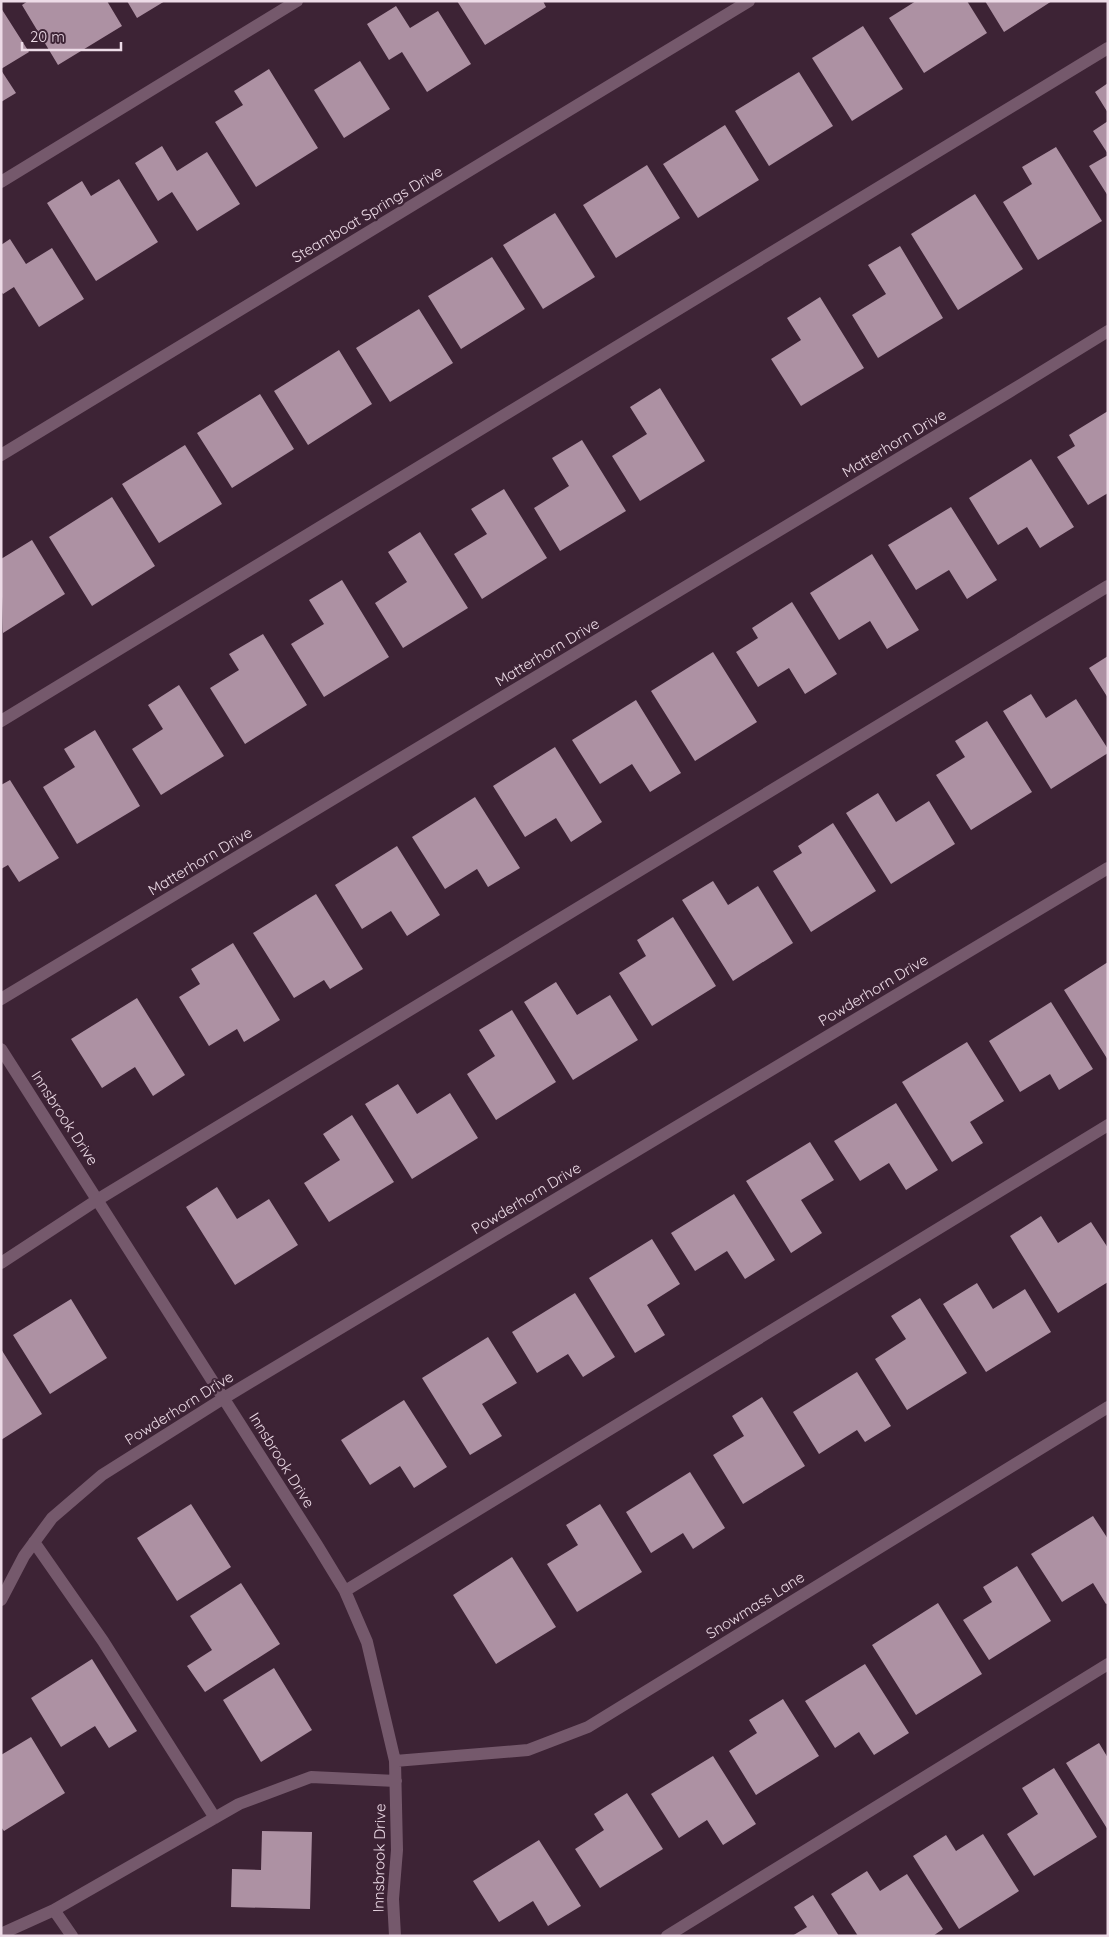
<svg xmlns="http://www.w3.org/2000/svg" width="1109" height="1937" viewBox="0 0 1109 1937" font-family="Quicksand,sans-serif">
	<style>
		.building { fill: #ad91a3 }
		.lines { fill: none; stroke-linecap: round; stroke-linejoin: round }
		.minor { stroke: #75596c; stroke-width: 12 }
		.labels { text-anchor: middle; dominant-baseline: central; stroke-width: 5; stroke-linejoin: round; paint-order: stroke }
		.street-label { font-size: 15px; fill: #eddbe7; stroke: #3d2335 }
	</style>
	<rect width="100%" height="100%" fill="#3d2335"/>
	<path class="building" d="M28,1H107L122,26L58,65L22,5Z
		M127,1H165L137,18Z
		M457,1H543L546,7L485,45Z
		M916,1H967L987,33L924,73L889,18Z
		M985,1H1052L1004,32Z
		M396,6L410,28L438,11L471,64L427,92L402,52L389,60L367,24Z
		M1,8L29,52L1,69Z
		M863,26L903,89L852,121L812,58Z
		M360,61L390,109L344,138L314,90Z
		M269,69L318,148L256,187L215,122L243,105L234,91Z
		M1,70L16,93L1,102Z
		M799,72L833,126L769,166L735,111Z
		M1108,83V113L1095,92Z
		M1108,121V154L1093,131Z
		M725,125L759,180L698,218L663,164Z
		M162,146L177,171L207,152L240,204L197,231L172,192L158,201L135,163Z
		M1056,147L1102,221L1038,260L1003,202L1032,184L1022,167Z
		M1108,155V196L1089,166Z
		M647,165L680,218L616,258L583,205Z
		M119,179L158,242L96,281L47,203L82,181L91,196Z
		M975,194L1023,269L958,310L911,234Z
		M555,213L595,277L543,309L503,245Z
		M10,239L26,264L52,248L84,299L39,327L14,287L3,294L1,291V245Z
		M900,246L943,318L878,358L852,315L886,294L868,265Z
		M492,257L525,309L461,349L428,296Z
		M820,297L864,368L801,406L771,359L801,340L787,318Z
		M419,309L453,363L390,402L356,348Z
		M339,350L372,404L308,445L274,391Z
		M660,388L705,461L640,501L612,456L647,434L630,407Z
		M260,394L294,449L232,488L197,433Z
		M1108,411V493L1088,505L1057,457L1075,446L1069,435Z
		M582,440L626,511L560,551L534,508L569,486L552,458Z
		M185,445L222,504L159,543L122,484Z
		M1031,459L1074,527L1040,548L1027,527L998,545L969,498Z
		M504,489L547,558L482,599L454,554L487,534L471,509Z
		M112,497L155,566L92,606L49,537Z
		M951,507L997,580L967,599L949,570L916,590L888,545Z
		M420,532L468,608L403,648L375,603L407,582L388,552Z
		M32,540L65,594L3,633L1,559Z
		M872,554L919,630L887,649L870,621L839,640L810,593Z
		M342,580L389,657L324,697L291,644L324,624L309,600Z
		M792,602L837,674L805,694L789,668L758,687L736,652L758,638L752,628Z
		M263,634L307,705L245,744L210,688L239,670L229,654Z
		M713,652L757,722L695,761L651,691Z
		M1108,656V698L1089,668Z
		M179,685L224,756L161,795L132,749L163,729L148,705Z
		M1031,694L1046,718L1076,699L1108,749V753L1051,789L1003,711Z
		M636,700L681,773L650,792L632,764L600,784L572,740Z
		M987,721L1032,792L971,830L936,775L965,757L955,741Z
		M95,730L140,806L77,844L43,787L75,767L64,749Z
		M555,747L602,822L571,842L556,818L525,837L493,786Z
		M10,780L59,858L19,882L8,865L1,869V785Z
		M878,793L896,822L929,801L955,844L891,884L846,813Z
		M475,797L520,868L488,887L477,869L445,889L412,837Z
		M833,823L876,891L811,932L773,871L802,853L798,846Z
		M397,846L440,915L407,936L391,911L362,929L335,885Z
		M713,881L728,905L758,886L793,943L733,981L682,900Z
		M316,894L363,969L330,989L324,980L294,998L253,933Z
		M673,917L716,986L652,1026L619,973L646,956L637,940Z
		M233,943L280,1020L244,1042L237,1029L209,1046L179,997L200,984L191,969Z
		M1108,962V1060L1064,990Z
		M556,982L577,1015L610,995L638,1040L573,1080L524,1002Z
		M137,998L185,1075L153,1096L135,1067L102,1088L71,1039Z
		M1051,1002L1093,1069L1059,1090L1050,1074L1020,1092L989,1041Z
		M512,1010L556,1082L496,1120L467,1074L495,1056L479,1030Z
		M967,1042L1004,1101L970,1122L983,1143L952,1162L902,1082Z
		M398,1084L417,1114L450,1093L478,1138L412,1179L365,1104Z
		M896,1103L938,1170L906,1190L889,1163L860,1181L834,1141Z
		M352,1115L394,1182L329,1222L304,1183L340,1160L323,1134Z
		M810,1142L834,1180L801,1200L822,1233L791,1253L746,1181Z
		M217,1187L237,1219L269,1199L298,1245L235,1285L186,1207Z
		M734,1194L775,1260L745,1279L727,1251L695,1271L671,1233Z
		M1041,1216L1058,1243L1091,1222L1108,1248V1282L1058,1313L1010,1236Z
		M652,1239L680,1284L647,1305L665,1335L635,1353L589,1278Z
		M977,1283L993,1309L1025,1289L1051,1332L986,1372L943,1304Z
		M575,1293L615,1357L583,1377L568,1354L537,1373L512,1332Z
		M920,1298L967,1373L907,1410L875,1359L906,1339L891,1316Z
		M71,1299L107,1358L50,1394L13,1335Z
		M488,1337L517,1383L482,1404L502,1436L470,1455L422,1378Z
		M1,1349L42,1414L1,1440Z
		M857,1372L891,1426L865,1442L857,1430L819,1454L793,1412Z
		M762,1397L805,1466L743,1504L713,1455L744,1436L732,1416Z
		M404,1400L447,1467L414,1488L400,1466L370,1485L341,1440Z
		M690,1472L725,1528L693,1549L683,1533L651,1553L626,1512Z
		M191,1504L231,1567L177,1601L137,1538Z
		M600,1504L642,1572L577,1612L547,1564L578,1545L566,1525Z
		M1093,1516L1108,1539V1603L1106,1604L1093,1583L1062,1602L1031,1554Z
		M512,1557L556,1627L496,1664L453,1595Z
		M1017,1566L1051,1621L989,1660L963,1620L992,1602L983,1587Z
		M241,1583L280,1644L205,1692L187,1666L212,1650L190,1616Z
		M938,1603L982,1674L916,1715L872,1645Z
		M92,1659L137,1731L109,1748L95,1726L61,1747L31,1698Z
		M865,1664L909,1733L874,1755L859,1732L835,1748L805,1701Z
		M274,1668L312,1730L261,1762L223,1700Z
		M783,1699L819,1756L756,1795L729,1751L757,1733L749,1720Z
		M31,1737L65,1793L4,1831L1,1827V1755Z
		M1099,1743L1108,1758V1830L1066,1763Z
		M713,1756L756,1824L723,1845L707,1820L679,1838L651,1794Z
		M1054,1768L1097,1837L1034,1876L1007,1834L1038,1814L1022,1788Z
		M627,1793L663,1849L600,1888L575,1849L604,1830L594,1814Z
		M262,1831L312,1832L310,1909L231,1907L232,1869L261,1870Z
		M983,1834L1019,1891L959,1929L913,1856L946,1835L956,1851Z
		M539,1840L581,1906L548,1926L533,1901L499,1922L473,1881Z
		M867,1871L880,1891L907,1874L943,1929L933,1936H858L831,1894Z
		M813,1895L839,1936H792L807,1927L794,1907Z"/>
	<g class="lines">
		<path class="minor" d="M1,182L297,1
			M1,455L749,1
			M1,721L1108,48
			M1,999L1009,392L1108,331
			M1,1049L317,1545L345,1591L367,1642L395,1761L397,1850L393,1899L395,1936
			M1,1263L97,1200L1108,586
			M34,1542L103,1641L215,1818
			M345,1591L1108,1125
			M1,1600L24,1556L52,1518L102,1475L224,1398L1108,868
			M395,1761L528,1750L588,1727L1108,1407
			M54,1910L72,1936
			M1,1934L54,1910L239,1804L311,1777L396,1781
			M667,1936L1108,1664"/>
	</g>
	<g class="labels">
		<g class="street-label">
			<text transform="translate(367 214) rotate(-31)">Steamboat Springs Drive</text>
			<text transform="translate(894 443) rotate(-31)">Matterhorn Drive</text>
			<text transform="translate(547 652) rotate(-31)">Matterhorn Drive</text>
			<text transform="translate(200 861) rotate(-31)">Matterhorn Drive</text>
			<text transform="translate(873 990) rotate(-31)">Powderhorn Drive</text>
			<text transform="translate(65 1118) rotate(57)">Innsbrook Drive</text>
			<text transform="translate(526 1198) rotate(-31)">Powderhorn Drive</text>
			<text transform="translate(179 1408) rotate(-32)">Powderhorn Drive</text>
			<text transform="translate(282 1460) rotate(58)">Innsbrook Drive</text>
			<text transform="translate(755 1605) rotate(-32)">Snowmass Lane</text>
			<text transform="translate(379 1858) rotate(-89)">Innsbrook Drive</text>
		</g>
	</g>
	<rect width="1109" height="1937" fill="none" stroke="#eddbe7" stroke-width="5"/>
	<path d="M22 42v8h99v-8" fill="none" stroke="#eddbe7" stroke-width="2.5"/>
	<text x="30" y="42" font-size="15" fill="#eddbe7" stroke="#3d2335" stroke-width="4" paint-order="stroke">20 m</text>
</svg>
